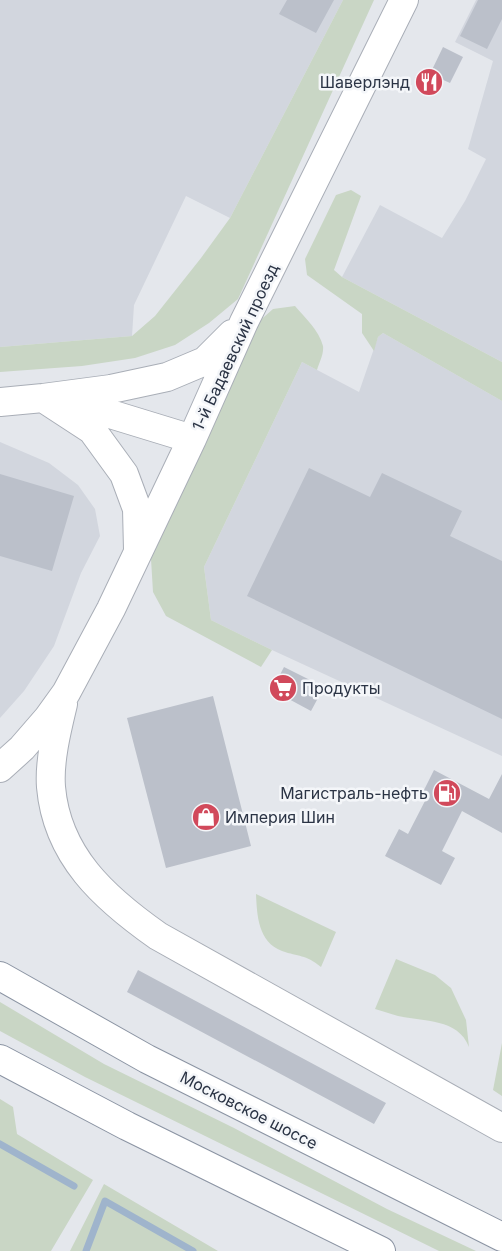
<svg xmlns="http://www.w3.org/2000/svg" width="502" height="1251" viewBox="0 0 502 1251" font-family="Inter,sans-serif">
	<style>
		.built { fill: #d2d6de }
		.green { fill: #c9d6c5 }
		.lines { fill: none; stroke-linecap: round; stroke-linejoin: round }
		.stream { stroke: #9fb4cc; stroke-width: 7 }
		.building { fill: #bbc0ca }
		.secondary-casing { stroke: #a9aeb7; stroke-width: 30 }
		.highway-casing { stroke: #8b94a3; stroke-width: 30 }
		.secondary { stroke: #fff; stroke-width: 28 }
		.highway { stroke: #fff; stroke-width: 28 }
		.labels { text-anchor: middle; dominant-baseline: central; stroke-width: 5; stroke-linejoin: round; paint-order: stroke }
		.poi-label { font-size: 16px; fill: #2b3445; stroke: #f4f6f9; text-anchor: end }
		.street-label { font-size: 16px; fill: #2b3445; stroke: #f4f6f9 }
	</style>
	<rect width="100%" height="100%" fill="#e4e7ec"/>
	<path class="built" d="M0,0H343L230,218L186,196L134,305L132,336L0,347Z
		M476,0H502V362L342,277L380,205L442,238L465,201L486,159L468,149L493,61L455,42Z
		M383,333L502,401V756L272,650L211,620L204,567L302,362L359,392L378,337Z
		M0,442L49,463L78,485L95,509L100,536L81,573L54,646L24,691L0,718Z"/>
	<path class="green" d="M343,0H374L238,299L209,323L175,345L135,358L82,366L0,372V347L132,336L155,316L201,258L230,218Z
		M351,190L361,196L334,270L342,277L502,362V401L383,333L378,337L374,351L362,333V314L307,275L305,259L336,195Z
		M295,306C305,318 319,330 323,346C324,354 319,363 317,370L302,362L204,567L211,620L272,650L261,667L166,616L153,592L151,559L256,324L273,309Z
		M256,894L336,932L321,967C305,954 299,957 282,951C258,942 257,915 256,894Z
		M396,959L435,975L451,988L466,1020L469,1047C458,1018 424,1022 398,1016C390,1014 383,1011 375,1009Z
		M0,1002L104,1064L234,1128L387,1209L476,1251H439L85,1077L0,1031Z
		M502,1043V1096L493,1090Z
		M0,1099L13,1107L17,1134L93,1180L51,1251H0Z
		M104,1184L218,1251H70Z"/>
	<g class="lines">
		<path class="stream" d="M0,1144L74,1186
			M86,1251L105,1201L193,1251"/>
	</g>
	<path class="building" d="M287,0H334L316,33L279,14Z
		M478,0H502V19L487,49L460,36Z
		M443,47L463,57L450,83L430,74Z
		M309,468L370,497L382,473L462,511L450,536L502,561V719L247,596Z
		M0,474L74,496L52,571L0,556Z
		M284,667L324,687L311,711L272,690Z
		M213,696L251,846L166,868L127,718Z
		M434,770L489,799L502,774V833L462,811L442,851L455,858L441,885L385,856L399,829L408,834L426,799L421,796Z
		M138,970L386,1103L374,1124L127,992Z"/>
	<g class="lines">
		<defs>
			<path id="secondary" d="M43,398L92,430L124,474L137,509L138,550
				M0,402L43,398L111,389L167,377L205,361L232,334
				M61,402L107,413L192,439
				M63,704C57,729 49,761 51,787C57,856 104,898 158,936L502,1128
				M0,768L22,748L48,718L66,693L111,609L192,439L244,322L404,0"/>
			<path id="highway" d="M0,976L147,1059L502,1237
				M0,1059L127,1126L381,1251"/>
		</defs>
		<use href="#secondary" class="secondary-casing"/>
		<use href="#highway" class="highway-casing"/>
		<use href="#secondary" class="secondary"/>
		<use href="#highway" class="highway"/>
	</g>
	<defs>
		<symbol id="restaurant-disc" viewBox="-11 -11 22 22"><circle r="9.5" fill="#d1495b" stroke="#f4f6f9"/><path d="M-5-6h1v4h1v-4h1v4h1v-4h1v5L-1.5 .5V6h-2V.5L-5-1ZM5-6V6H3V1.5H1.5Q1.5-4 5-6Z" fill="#fff"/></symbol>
		<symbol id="supermarket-disc" viewBox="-11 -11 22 22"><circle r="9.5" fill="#d1495b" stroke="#f4f6f9"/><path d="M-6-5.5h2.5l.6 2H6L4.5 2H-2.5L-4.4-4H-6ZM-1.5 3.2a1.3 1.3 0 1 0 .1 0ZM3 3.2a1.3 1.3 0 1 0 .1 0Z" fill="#fff"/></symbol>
		<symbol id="fuel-disc" viewBox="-11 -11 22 22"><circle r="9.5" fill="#d1495b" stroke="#f4f6f9"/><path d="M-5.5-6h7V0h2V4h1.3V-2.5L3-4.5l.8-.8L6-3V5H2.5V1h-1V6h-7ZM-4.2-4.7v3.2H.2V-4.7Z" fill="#fff"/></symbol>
		<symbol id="shop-disc" viewBox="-11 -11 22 22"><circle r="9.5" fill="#d1495b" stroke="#f4f6f9"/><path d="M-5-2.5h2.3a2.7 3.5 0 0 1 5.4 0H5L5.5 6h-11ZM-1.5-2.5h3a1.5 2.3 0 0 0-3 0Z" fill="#fff"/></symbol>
	</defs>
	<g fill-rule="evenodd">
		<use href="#restaurant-disc" x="413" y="66" width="32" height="32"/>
		<use href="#supermarket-disc" x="267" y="672" width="32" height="32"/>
		<use href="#fuel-disc" x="431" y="777" width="32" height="32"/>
		<use href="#shop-disc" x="190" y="801" width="32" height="32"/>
	</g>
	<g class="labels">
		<g class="poi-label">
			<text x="410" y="82">Шаверлэнд</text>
			<text x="302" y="688" text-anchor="start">Продукты</text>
			<text x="428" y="793">Магистраль-нефть</text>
			<text x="225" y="817" text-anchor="start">Империя Шин</text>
		</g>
		<g class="street-label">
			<text transform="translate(235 347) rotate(-65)">1-й Бадаевский проезд</text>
			<text transform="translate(249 1110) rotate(27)">Московское шоссе</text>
		</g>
	</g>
</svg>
